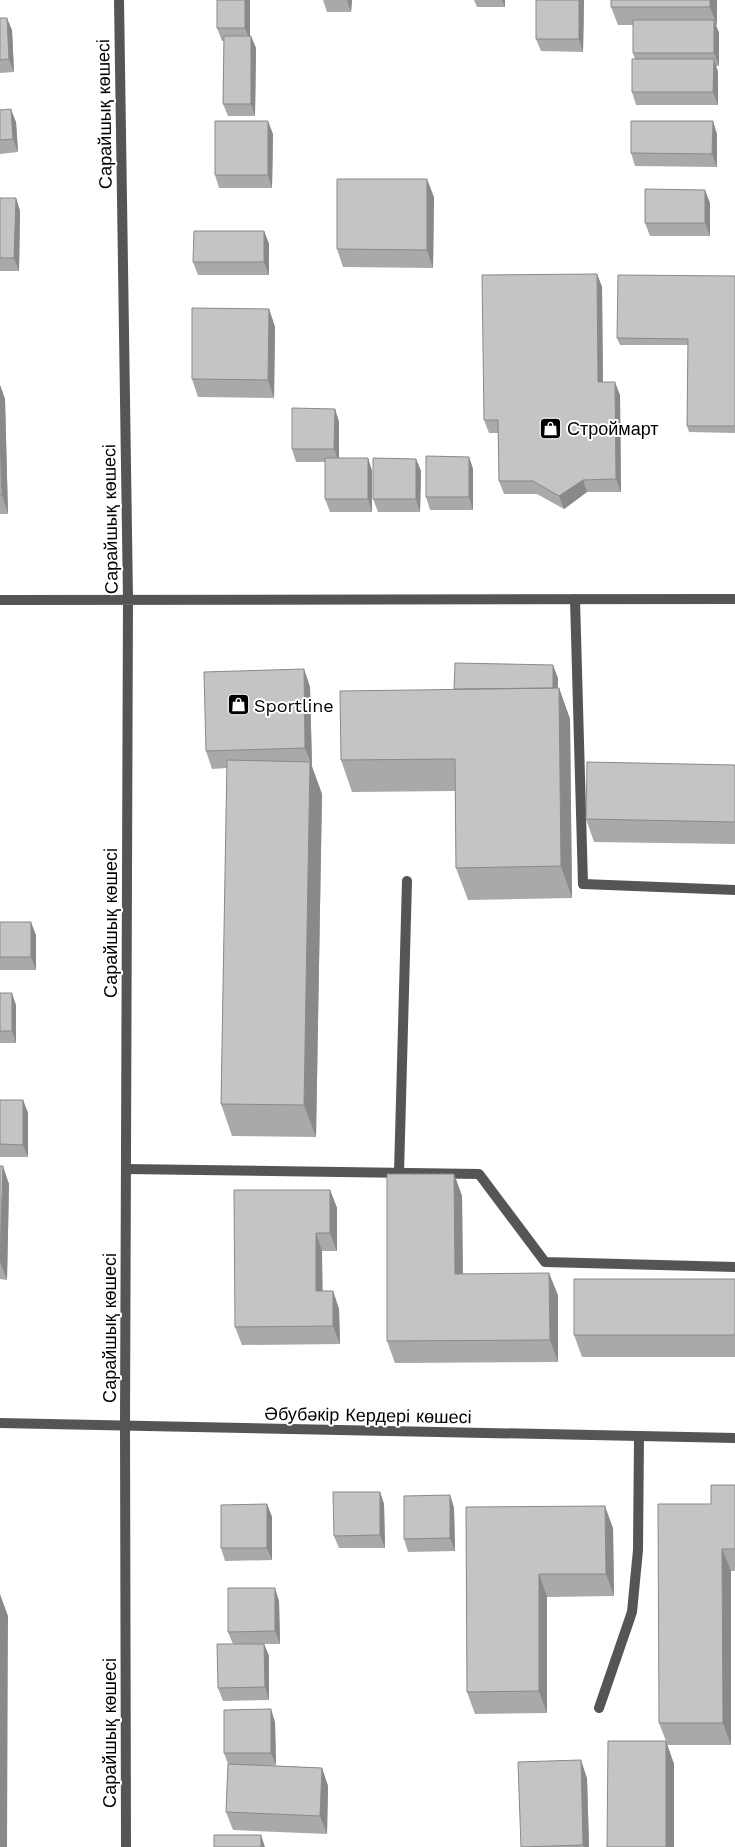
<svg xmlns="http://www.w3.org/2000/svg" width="735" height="1847" viewBox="0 0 735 1847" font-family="'Work Sans',sans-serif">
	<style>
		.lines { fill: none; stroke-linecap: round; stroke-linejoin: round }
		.service { stroke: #555; stroke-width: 10 }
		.minor { stroke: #555; stroke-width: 10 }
		.tertiary { stroke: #555; stroke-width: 10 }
		.wall { fill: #a9a9a9 }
		.shaded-wall { fill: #898989 }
		.building { fill: #c4c4c4; stroke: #898989 }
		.labels { text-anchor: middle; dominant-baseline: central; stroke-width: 4; stroke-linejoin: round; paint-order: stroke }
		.street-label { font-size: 18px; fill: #000; stroke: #fff }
		.poi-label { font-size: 18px; fill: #000; stroke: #fff; text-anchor: start }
	</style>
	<rect width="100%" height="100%" fill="#fff"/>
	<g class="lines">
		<path class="service" d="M575,599L583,884L735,890
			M126,1169L479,1174L545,1262L735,1267
			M399,1173L407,881
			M599,1708L632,1612L638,1550L639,1436"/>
		<path class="minor" d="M0,1423L735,1438"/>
		<path class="tertiary" d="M119,0L128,599L125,1427L126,1847
			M0,600L735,599"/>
	</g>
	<path class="wall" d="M217,0H250V36L256,48L255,116H228L223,104L224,41H222L217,28Z
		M323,0H352L351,12H327Z
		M474,0H505V7H477Z
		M584,0L583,52L541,51L536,39Z
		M717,0V25H716L719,33V66H716L718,72V105H636L632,92L635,59L633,53V25H618L611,7Z
		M0,18L12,30L14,72L0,73Z
		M0,110L16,122L18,152L0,154Z
		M273,134L272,188H219L215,175Z
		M717,134V167L635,166L631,153Z
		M434,197L433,268L343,267L337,249Z
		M0,198H16L20,211L19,271H0Z
		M710,203V236H650L645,223Z
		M264,231L269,244V275H198L193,262Z
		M597,274L602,287L603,382L620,395L621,492H587L564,509L537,494H504L499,481L498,433H489L484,420Z
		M735,276V433L689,432L687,426L688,345H620L617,338Z
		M269,309L275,327L274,398L198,397L192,379Z
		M0,385L5,399L8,514H0Z
		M335,409L339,422V458H368L372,471V512H330L325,499V462H296L292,449Z
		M469,457L473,469V510H430L426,497Z
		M416,459L421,471L420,512H378L373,499Z
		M304,669L310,687L312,766L322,794L316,1137L232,1136L221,1104L227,768L212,769L206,751Z
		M558,678V688H559L570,719L572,898L468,900L456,868L455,791L352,792L341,760L454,689Z
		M735,765V844L594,842L586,819Z
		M0,922L36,935V970H0Z
		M0,993L16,1005V1043H0Z
		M0,1100H23L28,1113V1157H0Z
		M0,1166L9,1184L7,1280L0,1279Z
		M454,1174L462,1196L463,1274L558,1295V1362L395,1363L387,1341Z
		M330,1190L337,1208V1251H322V1291H333L339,1309L340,1344L242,1345L235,1327Z
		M735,1279V1357H582L574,1335Z
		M735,1485V1571H731V1745H667L674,1764V1847H607L666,1741L659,1723L711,1504Z
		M380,1492L384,1504L385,1548H339L334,1536Z
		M450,1495L454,1508L455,1551L408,1552L404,1539Z
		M267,1504L272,1517V1560L225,1561L221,1548Z
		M466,1507L613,1528L614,1596L547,1597V1713L475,1714L467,1692Z
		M279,1601L280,1644H264L269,1656V1700L223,1701L218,1688L233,1644L228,1632Z
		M275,1722L276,1765H263L322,1768L328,1786L327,1834L233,1830L226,1812L228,1764L224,1753Z
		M587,1778L589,1847H521Z"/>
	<path class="shaded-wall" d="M245,0H250V41L245,28Z
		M347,0H352L351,12Z
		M502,0H505V7Z
		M579,0H584L583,52L579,39Z
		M710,0H717V25L710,7Z
		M7,18L12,30L14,72L9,59Z
		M714,20L719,33V66L714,53Z
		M251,36L256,48L255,116L251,104Z
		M714,59L718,72V105L713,92Z
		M11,109L16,122L18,152L13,139Z
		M268,121L273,134L272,188L268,175Z
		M713,121L717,134V167L712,154Z
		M427,179L434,197L433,268L427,250Z
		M705,190L710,203V236L705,223Z
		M16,198L20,211L19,271L14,258Z
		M264,231L269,244V275L264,262Z
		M597,274L602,287L603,395L598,382Z
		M269,309L275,327L274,398L268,380Z
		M615,382L620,395L621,492L616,479Z
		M0,385L5,399L8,514L2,495L0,432Z
		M335,409L339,422V462L334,449Z
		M469,457L473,469V510L469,497Z
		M368,458L372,471V512L368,499Z
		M416,459L421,471L420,512L416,499Z
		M583,480L587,492L564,509L559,496Z
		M553,665L558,678L557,712L553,699Z
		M304,669L310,687L312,766L305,748Z
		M559,688L570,719L572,898L561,866Z
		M310,762L322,794L316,1137L304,1105Z
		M31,922L36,935V970L31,957Z
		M12,993L16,1005V1043L12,1031Z
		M23,1100L28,1113V1157L23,1145Z
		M3,1166L9,1184L7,1280L0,1262Z
		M454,1174L462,1196L463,1296L455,1274Z
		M330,1190L337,1208V1251L330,1233Z
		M316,1233L322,1251L323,1309L316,1291Z
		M549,1273L558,1295V1362L550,1340Z
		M333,1291L339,1309L340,1344L333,1326Z
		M380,1492L384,1504L385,1548L380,1535Z
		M450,1495L454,1508L455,1551L450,1538Z
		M267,1504L272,1517V1560L267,1548Z
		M605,1506L613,1528L614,1596L606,1574Z
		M722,1549L731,1571V1745L723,1723Z
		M539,1574L547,1597V1713L539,1691Z
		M275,1588L279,1601L280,1644L275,1631Z
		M0,1594L8,1616L7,1847H0Z
		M264,1644L269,1656V1700L265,1687Z
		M271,1709L275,1722L276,1765L271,1753Z
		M666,1741L674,1764V1847H666Z
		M581,1760L587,1778L589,1847H584L583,1845Z
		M322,1768L328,1786L327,1834L320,1816Z
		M261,1835L265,1847H261Z"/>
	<path class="building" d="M217,0H245V28H217Z
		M536,0H579V39H536Z
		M611,0H710V7H611Z
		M0,18H7L9,59L0,60Z
		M633,20H714V53H633Z
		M224,36H251V104H223Z
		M632,59H714L713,92H632Z
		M11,109L13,139L0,140V110Z
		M215,121H268V175H215Z
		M631,121H713L712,154L631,153Z
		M337,179H427V250L337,249Z
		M645,189L705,190V223H645Z
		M0,198H16L14,258H0Z
		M194,231H264V262H193Z
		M597,274L598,382H615L616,479L583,480L559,496L533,481H499L498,420H484L482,275Z
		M618,275L735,276V426H687L688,339L617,338Z
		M192,308L269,309L268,380L192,379Z
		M292,408L335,409L334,449H292Z
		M0,432L2,495L0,496Z
		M426,456L469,457V497H426Z
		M325,458H368V499H325Z
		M373,458L416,459V499H373Z
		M455,663L553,665V688L454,689Z
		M304,669L305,748L206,751L204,672Z
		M559,688L561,866L456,868L455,759L341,760L340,691Z
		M227,760L310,762L304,1105L221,1104Z
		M587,762L735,765V822L586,819Z
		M0,922H31V957H0Z
		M0,993H12V1031H0Z
		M0,1100H23V1145L0,1144Z
		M0,1166H3L0,1262Z
		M387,1174H454L455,1274L549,1273L550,1340L387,1341Z
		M234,1190H330V1233H316V1291H333V1326L235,1327Z
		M574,1279H735V1335H574Z
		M711,1485H735V1549H722L723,1723H659L658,1504H711Z
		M333,1492H380V1535L334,1536Z
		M450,1495V1538L404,1539V1496Z
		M267,1504V1548H221V1505Z
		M605,1506L606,1574H539V1691L467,1692L466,1507Z
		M228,1588H275V1631L228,1632Z
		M217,1644H264L265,1687L218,1688Z
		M271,1709V1753H224V1710Z
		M608,1741H666V1847H607Z
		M581,1760L583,1845L521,1847L518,1762Z
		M228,1764L322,1768L320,1816L226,1812Z
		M214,1835H261V1847H214Z"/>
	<defs>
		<symbol id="shop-square" viewBox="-11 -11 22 22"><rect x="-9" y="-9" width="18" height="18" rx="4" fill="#000" stroke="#fff"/><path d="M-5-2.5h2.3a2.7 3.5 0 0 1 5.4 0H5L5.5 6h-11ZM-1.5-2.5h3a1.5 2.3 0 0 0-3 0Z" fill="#fff"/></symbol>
	</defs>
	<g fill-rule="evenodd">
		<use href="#shop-square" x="538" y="416" width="25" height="25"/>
		<use href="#shop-square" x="226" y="692" width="25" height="25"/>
	</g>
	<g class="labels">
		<g class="street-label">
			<text transform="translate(104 114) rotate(-91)">Сарайшық көшесі</text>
			<text transform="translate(110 519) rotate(-91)">Сарайшық көшесі</text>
			<text transform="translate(110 923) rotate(-90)">Сарайшық көшесі</text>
			<text transform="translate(109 1328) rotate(-90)">Сарайшық көшесі</text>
			<text transform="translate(368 1415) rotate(1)">Әбубәкір Кердері көшесі</text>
			<text transform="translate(109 1733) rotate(-90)">Сарайшық көшесі</text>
		</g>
		<g class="poi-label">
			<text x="567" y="428">Строймарт</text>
			<text x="254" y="705">Sportline</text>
		</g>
	</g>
</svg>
